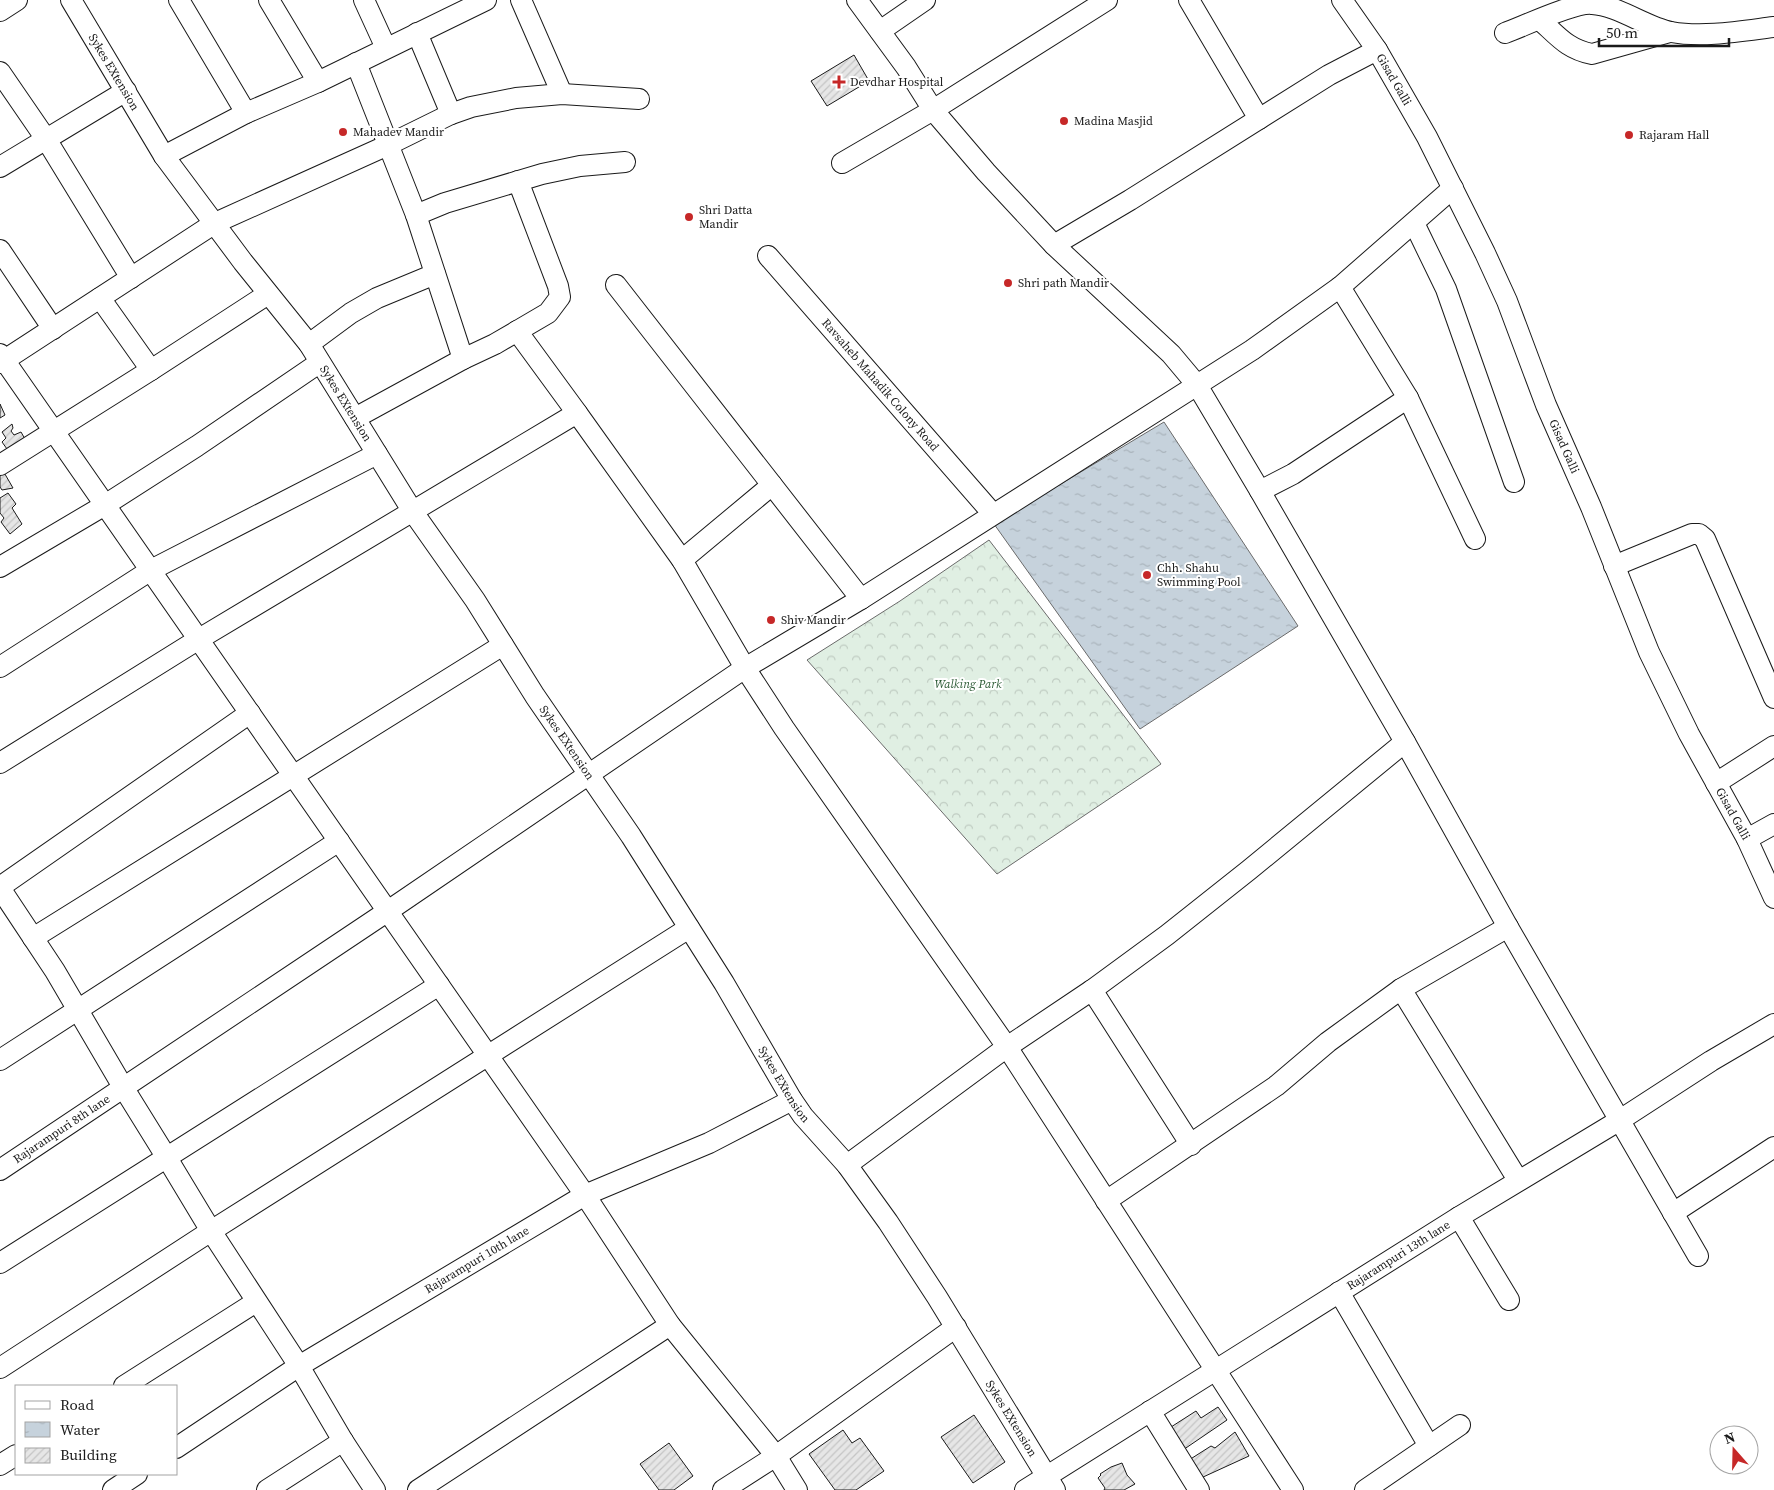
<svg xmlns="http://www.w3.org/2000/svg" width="1774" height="1490" viewBox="0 0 1774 1490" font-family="'Source Serif 4',serif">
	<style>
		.forest { fill: url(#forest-crowns); stroke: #6a6a6a }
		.water { fill: url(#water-ripples); stroke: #6a6a6a }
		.building { fill: url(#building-hatch); stroke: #1a1a1a }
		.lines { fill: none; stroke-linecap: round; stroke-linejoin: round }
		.minor-casing { stroke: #1a1a1a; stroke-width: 22 }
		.minor { stroke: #fff; stroke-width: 20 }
		.poi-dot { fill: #c62828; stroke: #fff; stroke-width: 2 }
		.labels { text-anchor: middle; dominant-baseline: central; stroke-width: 4; stroke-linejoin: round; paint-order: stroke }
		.street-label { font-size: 12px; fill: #1a1a1a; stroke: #fff }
		.poi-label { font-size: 12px; fill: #1a1a1a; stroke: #fff; text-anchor: start }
		.park-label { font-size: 12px; font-style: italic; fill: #2b5a34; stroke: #fff }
	</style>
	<defs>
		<pattern id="forest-crowns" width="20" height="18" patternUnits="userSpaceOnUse" patternTransform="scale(1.25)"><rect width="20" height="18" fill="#e0efe3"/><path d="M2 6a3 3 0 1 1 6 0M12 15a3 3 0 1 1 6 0" fill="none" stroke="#c0ccc2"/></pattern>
		<pattern id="water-ripples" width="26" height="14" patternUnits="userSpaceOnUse" patternTransform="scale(1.25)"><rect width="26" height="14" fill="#c6d2dc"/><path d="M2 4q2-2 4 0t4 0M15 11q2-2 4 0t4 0" fill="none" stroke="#aab4bc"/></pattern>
		<pattern id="building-hatch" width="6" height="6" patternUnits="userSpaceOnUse" patternTransform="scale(1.25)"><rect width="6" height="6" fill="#e6e6e6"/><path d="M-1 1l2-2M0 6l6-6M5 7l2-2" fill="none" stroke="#c5c5c5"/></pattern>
	</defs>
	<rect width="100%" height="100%" fill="#fff"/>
	<path class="forest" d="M989,540L1161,764L997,874L807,660L900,601Z"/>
	<path class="water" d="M1164,422L1298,626L1140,729L994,524Z"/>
	<path class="building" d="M854,55L869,81L827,106L811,81Z
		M0,404L5,415L0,418Z
		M12,424L13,428L11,431L14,435L21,432L25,439L7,449L2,442L6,438L2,432Z
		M2,469L13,488L2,490L0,487V470Z
		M8,493L16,504L12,508L22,524L10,534L1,522L4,518L0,513V498Z
		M1218,1407L1227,1420L1180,1452L1157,1436L1196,1411L1201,1418Z
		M974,1415L1005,1462L973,1483L941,1437Z
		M843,1430L852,1443L860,1438L884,1471L856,1490H835L809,1454Z
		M1235,1432L1249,1456L1190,1483L1178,1467L1211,1446L1215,1448Z
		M669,1443L693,1476L674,1490H659L640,1464Z
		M1122,1463L1127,1475L1135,1484L1124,1490H1104L1105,1488L1098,1478L1101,1475L1100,1474L1111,1467Z"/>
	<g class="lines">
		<defs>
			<g id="minor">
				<path id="s1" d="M71,0L164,156L243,262L309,344L413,512L475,600L535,696L631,836L724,983L792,1100L803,1116L847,1165L888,1222L937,1297L1055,1490"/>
				<path d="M179,0L246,113"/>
				<path d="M269,0L318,82"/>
				<path d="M364,0L386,48"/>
				<path d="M521,0L562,94"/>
				<path d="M857,0L906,67L933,110L986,172L1054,245L1171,354L1197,385L1260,491L1405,742L1508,927L1698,1256"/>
				<path d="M1189,0L1259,119"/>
				<path id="s2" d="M1342,0L1377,50L1427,137L1485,253L1507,301L1546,405L1591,507L1649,652L1689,734L1747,839L1774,898"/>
				<path d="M0,11L17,0"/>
				<path d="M1540,20C1558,36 1567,49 1592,54L1670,32"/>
				<path d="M880,31L925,0"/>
				<path d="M417,33L451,114"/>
				<path d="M1505,33C1524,26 1575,2 1592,4C1617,5 1646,27 1671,32C1703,38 1742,31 1774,27"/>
				<path d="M356,63L416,215L463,359"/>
				<path d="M0,72L46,139L131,278"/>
				<path d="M164,156L246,113L318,82L486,0"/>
				<path d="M842,163L933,110L1107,0"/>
				<path d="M0,167L126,91"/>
				<path d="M416,215L445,203L542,174L580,166L625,162"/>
				<path d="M1414,223L1446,289L1514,482"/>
				<path d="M1054,245L1130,200L1329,75L1377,50"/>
				<path d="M0,250L53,329"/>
				<path id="s3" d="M768,256L993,514"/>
				<path d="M616,285L861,599"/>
				<path d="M1340,287L1408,398L1475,539"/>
				<path d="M100,298L151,370"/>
				<path d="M517,331L577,413"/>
				<path d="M309,344L351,313L377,298L435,274"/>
				<path d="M0,354L585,1195L670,1325L776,1456L797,1490"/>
				<path d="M0,363L215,223L388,145L451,114L471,107L516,98L562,94L639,99"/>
				<path d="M355,418L463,359L495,344L548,313L560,297L558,286L518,181"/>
				<path d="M0,465L151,370L268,294"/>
				<path d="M1260,491L1293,474L1408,398"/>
				<path d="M682,560L772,485"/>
				<path d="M1614,566L1692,534H1699L1705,539L1774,698"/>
				<path d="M0,567L105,505L197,446L319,363"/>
				<path d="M0,667L151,570L377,454"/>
				<path d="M0,763L199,639L577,413L682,560L745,668L784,728L1007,1047L1293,1490"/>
				<path d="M1716,783L1774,746"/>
				<path d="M1747,839L1774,824"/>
				<path d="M0,887L250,713"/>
				<path d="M0,888L55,971L123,1087L167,1158L211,1231L299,1366L343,1441L375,1490"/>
				<path d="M33,938L503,645"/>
				<path d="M1401,989L1518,1180"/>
				<path d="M1092,990L1191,1145"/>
				<path d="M0,1060L339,841"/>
				<path d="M847,1165L1007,1047L1092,990L1167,935L1249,870L1405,742"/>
				<path id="s4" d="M0,1170L388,911L745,668L861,599L1252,350L1340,287L1453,188"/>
				<path d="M1106,1201L1276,1086L1328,1042L1401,989L1508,927"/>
				<path d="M1673,1213L1774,1147"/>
				<path d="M1459,1217L1509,1300"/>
				<path d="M0,1263L439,985"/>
				<path d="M1339,1292L1429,1446"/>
				<path d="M0,1368L211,1231L689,928"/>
				<path d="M124,1386L256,1302"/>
				<path d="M1150,1411L1199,1490"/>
				<path id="s5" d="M176,1448L299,1366L585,1195L709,1143L792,1100"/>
				<path d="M0,1465L16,1455"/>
				<path d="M113,1490L137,1474"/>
				<path d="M267,1490L343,1441"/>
				<path d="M418,1490L670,1325"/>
				<path d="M723,1490L776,1456L956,1327"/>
				<path id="s6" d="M1025,1490L1459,1217L1620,1120L1711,1061L1774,1024"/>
				<path d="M1365,1490L1460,1425"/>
			</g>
		</defs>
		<use href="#minor" class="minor-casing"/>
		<use href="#minor" class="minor"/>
	</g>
	<g class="poi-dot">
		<path d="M836.5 74.5h5v5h5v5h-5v5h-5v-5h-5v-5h5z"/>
		<circle cx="1064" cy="121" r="5"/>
		<circle cx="343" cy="132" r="5"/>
		<circle cx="1629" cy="135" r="5"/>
		<circle cx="689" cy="217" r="5"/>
		<circle cx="1008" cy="283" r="5"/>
		<circle cx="1147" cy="575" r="5"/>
		<circle cx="771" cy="620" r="5"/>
	</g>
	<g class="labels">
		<g class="street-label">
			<text stroke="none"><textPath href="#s1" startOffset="84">Sykes EXtension</textPath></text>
			<text stroke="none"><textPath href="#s2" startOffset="95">Gisad Galli</textPath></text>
			<text stroke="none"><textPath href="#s3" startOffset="171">Ravsaheb Mahadik Colony Road</textPath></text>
			<text stroke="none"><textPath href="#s1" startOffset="489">Sykes EXtension</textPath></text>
			<text stroke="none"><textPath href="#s2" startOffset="500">Gisad Galli</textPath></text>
			<text stroke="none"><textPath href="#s1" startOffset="894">Sykes EXtension</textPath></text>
			<text stroke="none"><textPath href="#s2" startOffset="905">Gisad Galli</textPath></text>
			<text stroke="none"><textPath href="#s1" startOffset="1299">Sykes EXtension</textPath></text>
			<text stroke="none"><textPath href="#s4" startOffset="74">Rajarampuri 8th lane</textPath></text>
			<text stroke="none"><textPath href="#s6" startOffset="441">Rajarampuri 13th lane</textPath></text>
			<text stroke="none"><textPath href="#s5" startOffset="355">Rajarampuri 10th lane</textPath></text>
			<text stroke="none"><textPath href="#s1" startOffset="1704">Sykes EXtension</textPath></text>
		</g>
		<g class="poi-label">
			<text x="850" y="82">Devdhar Hospital</text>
			<text x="1074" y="121">Madina Masjid</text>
			<text x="353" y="132">Mahadev Mandir</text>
			<text x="1639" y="135">Rajaram Hall</text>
			<text x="699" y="210">Shri Datta<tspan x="699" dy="14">Mandir</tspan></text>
			<text x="1018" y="283">Shri path Mandir</text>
			<text x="1157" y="568">Chh. Shahu<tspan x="1157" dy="14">Swimming Pool</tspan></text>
			<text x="781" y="620">Shiv Mandir</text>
		</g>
		<g class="park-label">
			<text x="968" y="684">Walking Park</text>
		</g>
	</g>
	<rect x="15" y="1385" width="162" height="90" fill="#ffffff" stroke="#a3a3a3"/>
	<rect x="25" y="1401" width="25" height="8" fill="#ffffff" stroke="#a3a3a3"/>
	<text x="60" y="1410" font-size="15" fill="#1a1a1a">Road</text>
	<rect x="25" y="1422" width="25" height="15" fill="url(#water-ripples)" stroke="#a3a3a3"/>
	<text x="60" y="1435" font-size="15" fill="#1a1a1a">Water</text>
	<rect x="25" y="1448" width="25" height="15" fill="url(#building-hatch)" stroke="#a3a3a3"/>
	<text x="60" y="1460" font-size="15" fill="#1a1a1a">Building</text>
	<g transform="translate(1734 1450) rotate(340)"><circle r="24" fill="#ffffff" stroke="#a3a3a3"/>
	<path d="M0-4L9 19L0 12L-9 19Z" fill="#c62828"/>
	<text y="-8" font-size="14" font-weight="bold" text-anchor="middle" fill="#1a1a1a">N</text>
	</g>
	<path d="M1599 38v8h130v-8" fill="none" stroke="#1a1a1a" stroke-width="2.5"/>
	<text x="1606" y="38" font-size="15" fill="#1a1a1a" stroke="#ffffff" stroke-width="4" paint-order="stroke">50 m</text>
</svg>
